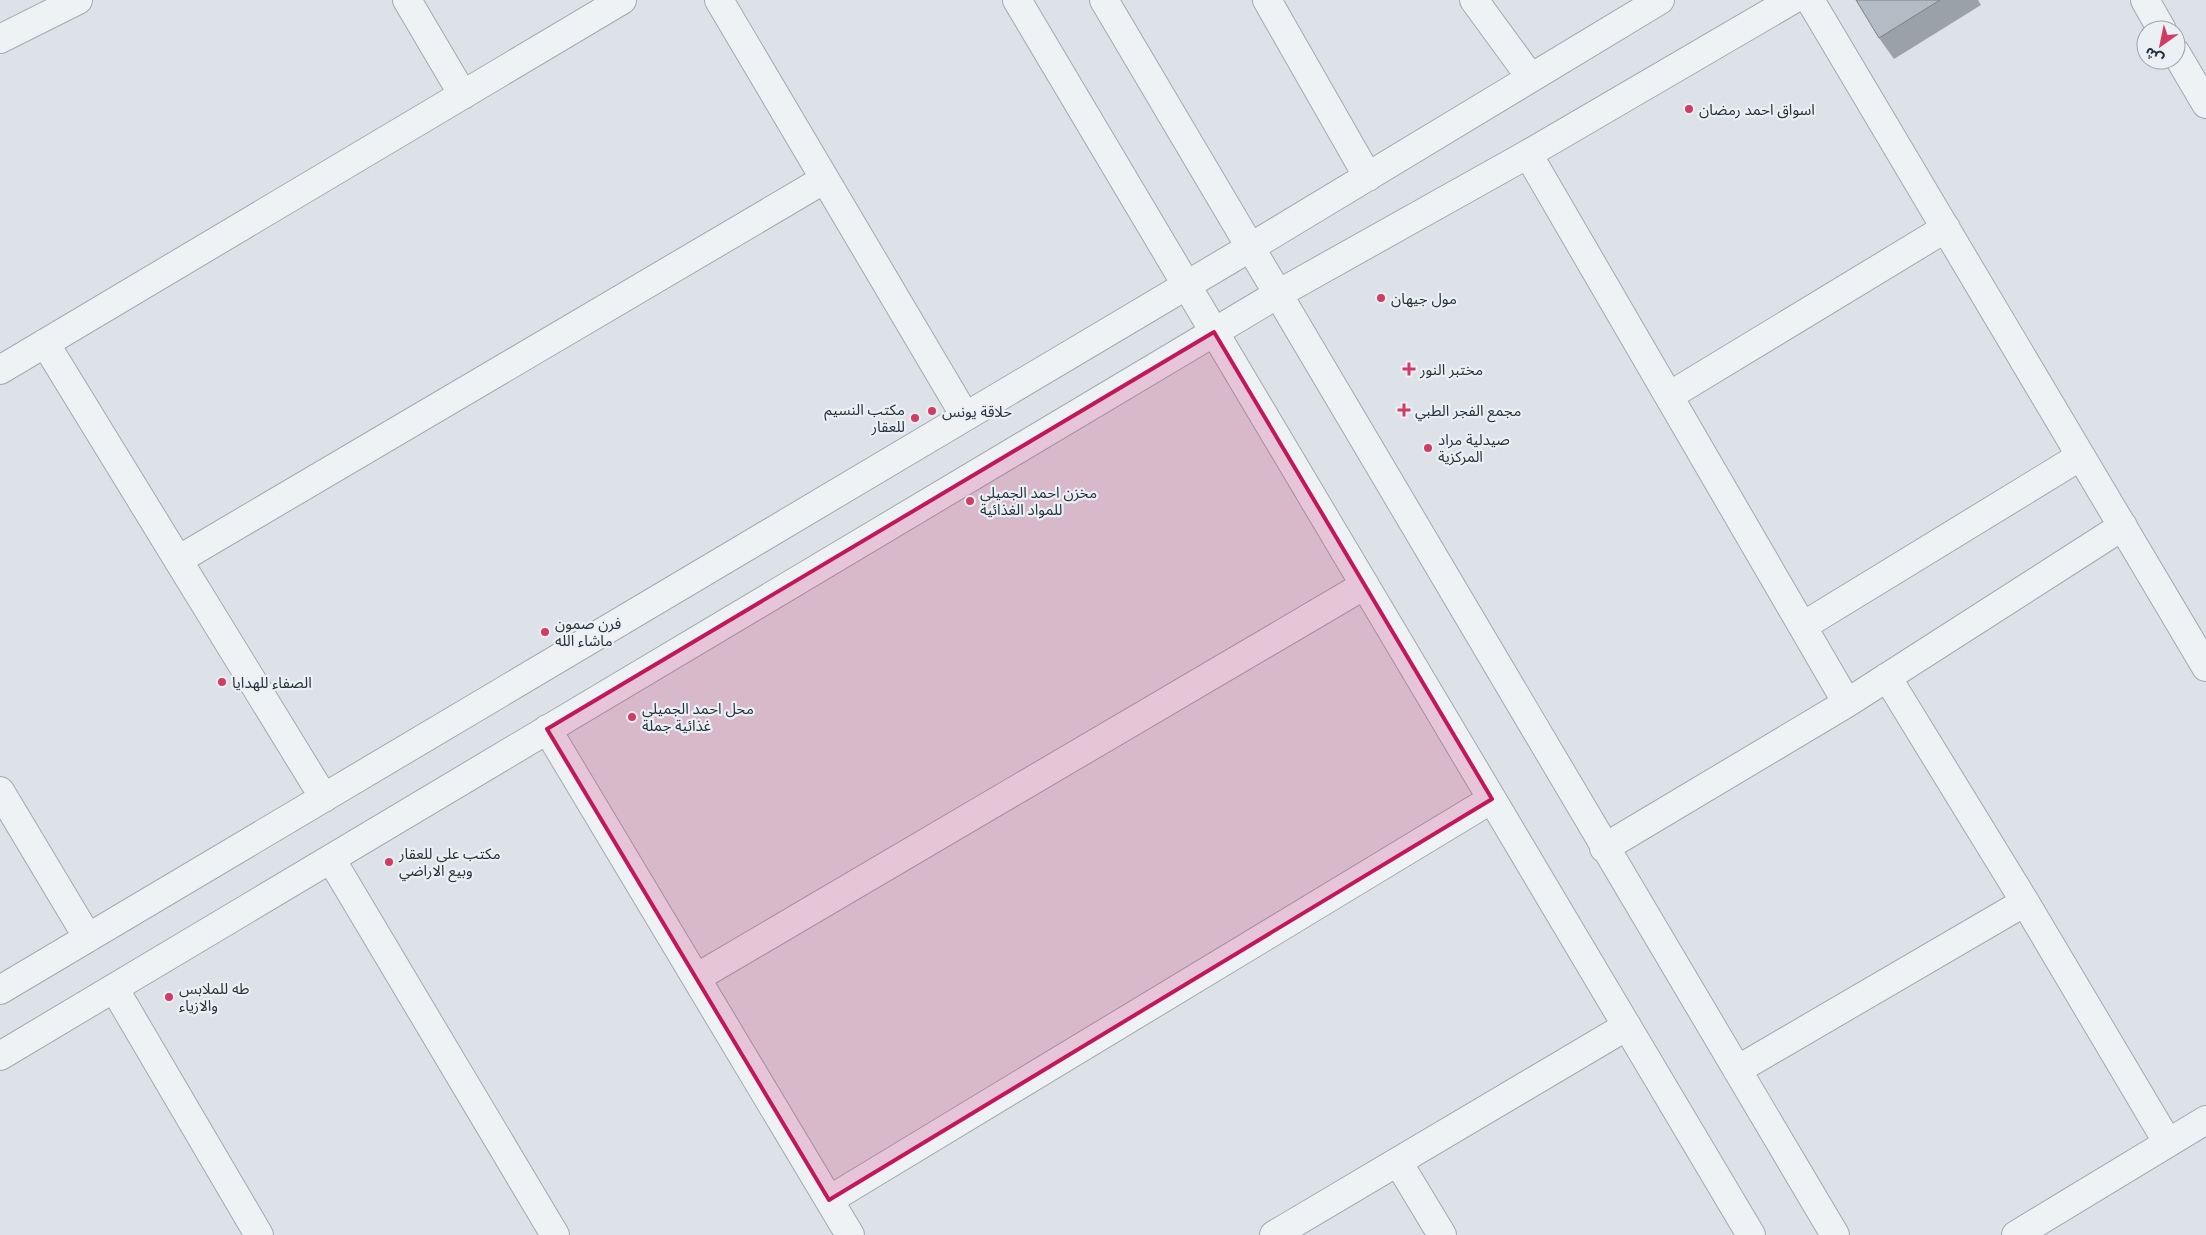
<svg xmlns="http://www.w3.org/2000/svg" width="2206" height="1235" viewBox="0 0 2206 1235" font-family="'Golos Text','Noto Sans Arabic',sans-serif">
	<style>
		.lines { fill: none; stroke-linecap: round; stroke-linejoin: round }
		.minor-casing { stroke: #a2a9b1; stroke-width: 30 }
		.minor { stroke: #eff2f5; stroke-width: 28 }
		.wall { fill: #9aa1a9 }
		.building { fill: #b3bbc4; stroke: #7d8389 }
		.marked { fill: #c2185b; fill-opacity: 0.2; stroke: #c2185b; stroke-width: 4; stroke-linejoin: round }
		.poi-dot { fill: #d13c62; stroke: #ebf0f5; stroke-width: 2 }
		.labels { text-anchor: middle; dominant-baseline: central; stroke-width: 4.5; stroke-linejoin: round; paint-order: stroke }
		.poi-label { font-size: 15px; fill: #26313d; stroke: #ebf0f5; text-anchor: start }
	</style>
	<rect width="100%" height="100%" fill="#dce2e7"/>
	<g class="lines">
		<defs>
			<path id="minor" d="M407,0L463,95
				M719,0L965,416
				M1017,0L1751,1235
				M1104,0L1835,1235
				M1267,0L1368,177
				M1474,0L1531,78
				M1810,0L2206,667
				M2145,0L2162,30
				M0,39L78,0
				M2176,53L2206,104
				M1528,154L1847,703
				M45,343L324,798
				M0,370L622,0
				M1669,396L1946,228
				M178,560L825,179
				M1803,626L2081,456
				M1887,677L2025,902L2168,1143
				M547,729L850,1235
				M0,791L88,938
				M1604,848L1847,703L2123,526
				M331,859L555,1235
				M696,978L1365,585
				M114,988L259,1235
				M0,990L1251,247L1660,0
				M0,1056L1278,294L1528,154L1792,0
				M1737,1070L2025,902
				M1398,1162L1442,1235
				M829,1200L1492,799
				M1274,1235L1627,1026
				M2016,1235L2206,1120"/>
		</defs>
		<use href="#minor" class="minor-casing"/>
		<use href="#minor" class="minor"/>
	</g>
	<path class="wall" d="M1856,0H1978L1981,5L1894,59L1879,38Z"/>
	<path class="building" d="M1856,0H1940L1879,38Z"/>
	<path class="marked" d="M1214,332L1492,799L829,1200L547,729Z"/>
	<g class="poi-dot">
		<circle cx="1689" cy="109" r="5"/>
		<circle cx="1381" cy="298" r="5"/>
		<path d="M1406.5 361.5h5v5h5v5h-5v5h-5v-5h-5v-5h5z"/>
		<path d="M1401.5 402.5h5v5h5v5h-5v5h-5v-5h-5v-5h5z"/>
		<circle cx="932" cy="411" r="5"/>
		<circle cx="915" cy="418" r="5"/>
		<circle cx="1428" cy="448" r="5"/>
		<circle cx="970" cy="501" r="5"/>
		<circle cx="545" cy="632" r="5"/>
		<circle cx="222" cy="682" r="5"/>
		<circle cx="632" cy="717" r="5"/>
		<circle cx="389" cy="862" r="5"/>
		<circle cx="169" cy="997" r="5"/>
	</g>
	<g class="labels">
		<g class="poi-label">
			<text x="1699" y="109">اسواق احمد رمضان</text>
			<text x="1391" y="298">مول جيهان</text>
			<text x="1420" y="369">مختبر النور</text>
			<text x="905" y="409" text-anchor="end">مكتب النسيم<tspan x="905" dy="17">للعقار</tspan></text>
			<text x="1415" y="410">مجمع الفجر الطبي</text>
			<text x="942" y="411">حلاقة يونس</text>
			<text x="1438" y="439">صيدلية مراد<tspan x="1438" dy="17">المركزية</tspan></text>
			<text x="980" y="492">مخزن احمد الجميلي<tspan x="980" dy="17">للمواد الغذائية</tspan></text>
			<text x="555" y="623">فرن صمون<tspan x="555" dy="17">ماشاء الله</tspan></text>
			<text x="232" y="682">الصفاء للهدايا</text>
			<text x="642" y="708">محل احمد الجميلي<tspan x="642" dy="17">غذائية جملة</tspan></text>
			<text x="399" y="853">مكتب علي للعقار<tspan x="399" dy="17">وبيع الاراضي</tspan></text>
			<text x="179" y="988">طه للملابس<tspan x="179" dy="17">والازياء</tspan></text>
		</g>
	</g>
	<g transform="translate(2161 45) rotate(213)"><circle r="24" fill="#ebf0f5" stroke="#9ca4ab"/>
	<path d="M0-4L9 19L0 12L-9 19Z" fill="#d13c62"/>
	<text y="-8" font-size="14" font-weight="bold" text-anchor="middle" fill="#26313d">ش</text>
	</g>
</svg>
